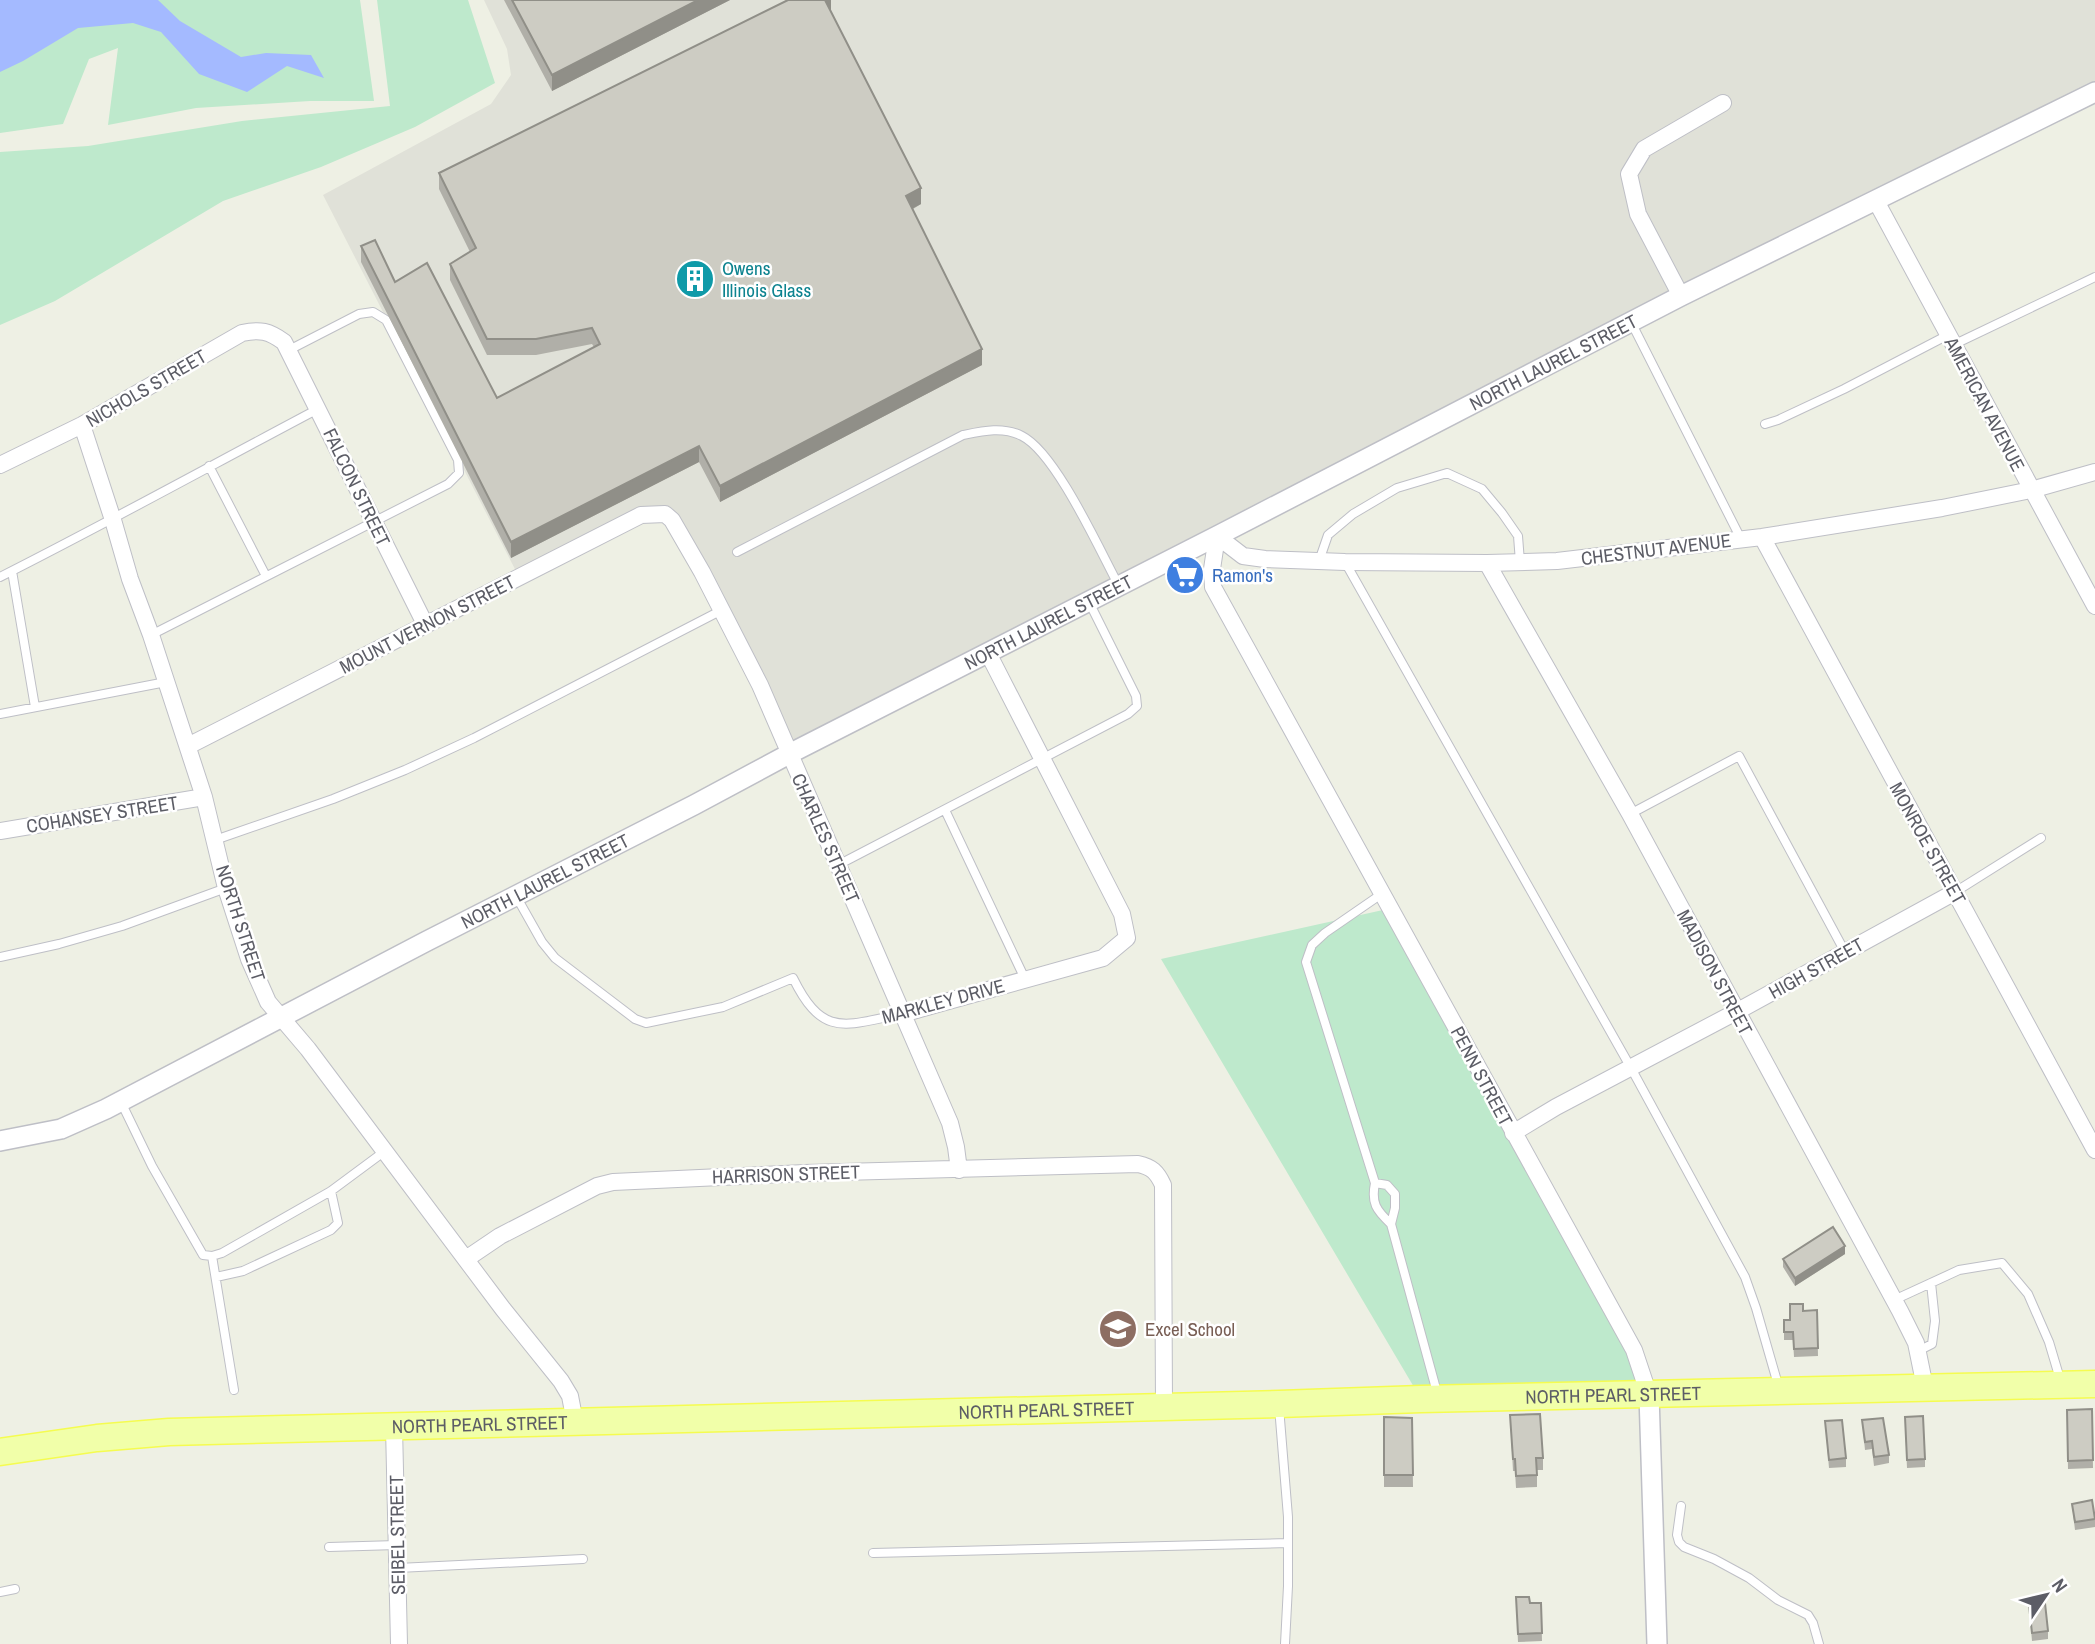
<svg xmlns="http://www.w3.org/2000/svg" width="2095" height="1644" viewBox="0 0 2095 1644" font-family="'Archivo Narrow',sans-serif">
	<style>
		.industrial { fill: #e0e1d8 }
		.green { fill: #bee9cc }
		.water { fill: #a4baff }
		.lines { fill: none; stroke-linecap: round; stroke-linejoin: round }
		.service-casing { stroke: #bebfc6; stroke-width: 10 }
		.minor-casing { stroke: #bebfc6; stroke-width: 18 }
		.tertiary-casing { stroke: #bebfc6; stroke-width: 22 }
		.primary-casing { stroke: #f5fc50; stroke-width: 29 }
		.service { stroke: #fff; stroke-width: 8 }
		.minor { stroke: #fff; stroke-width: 16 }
		.tertiary { stroke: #fff; stroke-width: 19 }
		.primary { stroke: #f1ffa9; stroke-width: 26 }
		.wall { fill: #b0afa8 }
		.shaded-wall { fill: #908f88 }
		.building { fill: #cdccc3; stroke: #908f88; stroke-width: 2 }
		.labels { text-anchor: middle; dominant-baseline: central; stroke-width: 5; stroke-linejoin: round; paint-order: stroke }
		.culture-label { font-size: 19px; fill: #0d838f; stroke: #fff; text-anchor: start }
		.street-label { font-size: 19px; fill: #5c5d66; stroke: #fff }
		.shop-label { font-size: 19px; fill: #366cbe; stroke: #fff; text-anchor: start }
		.education-label { font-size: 19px; fill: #785e54; stroke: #fff; text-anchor: start }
	</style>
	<rect width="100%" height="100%" fill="#eef0e4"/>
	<path class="industrial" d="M484,0H2095V92L789,754L672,520L641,515L519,577L323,195L491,104L511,75L507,49Z"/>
	<path class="green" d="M0,0H360L374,101H310L196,108L108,125L118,48L89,59L63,124L0,133Z
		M377,0H468L495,83L415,127L321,167L223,201L55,301L0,325V152L88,146L242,121L390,106Z
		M1392,908L1649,1395L1421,1399L1161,959Z"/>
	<path class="water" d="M0,0H158L180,21L241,57L266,53L311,55L324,78L287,66L247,92L199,74L161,32L133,23L78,28L23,61L0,72Z"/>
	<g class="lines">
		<defs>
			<path id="service" d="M1631,322L1741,539
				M1953,345L2095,277
				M1765,424L1778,420L1844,389L1948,335
				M209,466L266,576
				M737,552L963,435C982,431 1003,426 1022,436C1056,453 1100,551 1119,586
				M1319,561L1328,535L1353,514L1397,488L1447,473L1482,489L1502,513L1518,536L1520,562
				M1345,562L1631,1068L1745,1277L1756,1308L1779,1388
				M12,571L35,707
				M0,577C107,523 212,465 318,409
				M151,635L448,484L459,473L458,460L386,320L373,312L359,314L289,350
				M0,714L166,682
				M945,810L1025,979
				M1630,814L1739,756L1845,952
				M215,840L333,799L405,770L474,738L722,610
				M838,865L1128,714L1137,706L1136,696L1089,602
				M1955,892L2041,838
				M516,896L542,942L555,958L635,1019L646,1023L723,1007L793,978C823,1039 845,1025 902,1014
				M0,957L59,944L122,926L226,888
				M121,1102L152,1166L203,1255L212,1256L222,1253L331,1191L385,1151
				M1375,1183L1306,962L1312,945L1325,933L1383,893
				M1391,1224C1376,1210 1371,1203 1375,1183L1387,1185L1395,1194V1208L1391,1224L1438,1396
				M212,1256L234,1390
				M216,1277L243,1271L331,1230L338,1223L331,1191
				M1894,1300L1959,1270L2002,1263L2028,1294L2049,1342L2060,1379
				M1918,1351L1932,1344L1935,1321L1931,1283
				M1279,1407L1288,1517V1586L1285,1644
				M1681,1506L1677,1535L1679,1542L1684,1547L1714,1559L1749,1578L1778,1600L1808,1615L1813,1623L1819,1644
				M329,1547L397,1545
				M873,1553L1288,1543
				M398,1568L583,1559
				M0,1592L15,1589"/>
			<path id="minor" d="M1876,201L2095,606
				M1681,296L1638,214L1629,174L1644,149L1723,103
				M82,425L113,520L130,579L151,635L204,797L226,888L249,959L268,1002L308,1049L503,1309L561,1381L570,1396L575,1422
				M0,465L82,425L242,333C260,329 269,331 284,342L425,624
				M1762,537L2095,1150
				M1487,563L1630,814L1900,1311L1916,1343L1925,1387
				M188,746L641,515L665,514L672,520L702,572L760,685L950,1123L956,1147L959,1170
				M0,831L204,797
				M902,1014L1103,958L1127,938L1122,914L988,653
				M1513,1133L1556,1107L1736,1012L1955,892
				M466,1259L500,1236L597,1186L613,1182L805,1173L1138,1164C1152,1167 1157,1172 1163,1185L1164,1406
				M1649,1395L1634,1350L1213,587L1212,569L1217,536L1243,556L1265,559L1345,562L1487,563L1557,561L1762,537L1942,508L2031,490L2095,472
				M394,1427L399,1644"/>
			<g id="tertiary">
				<path id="s1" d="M0,1141L61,1129L106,1109L427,941L694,805L789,754L1217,536L1681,296L2095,92"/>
				<path d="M1649,1395L1657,1644"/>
			</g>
			<g id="primary">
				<path id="s2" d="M0,1452L97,1438L169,1432L1279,1404L1421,1399L2095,1384"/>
			</g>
		</defs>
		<use href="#service" class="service-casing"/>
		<use href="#minor" class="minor-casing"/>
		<use href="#tertiary" class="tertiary-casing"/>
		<use href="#primary" class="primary-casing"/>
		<use href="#service" class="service"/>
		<use href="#minor" class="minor"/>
		<use href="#tertiary" class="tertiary"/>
		<use href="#primary" class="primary"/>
	</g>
	<path class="wall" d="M504,0H730L552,91Z
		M831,0V10H830L921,204L913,209L982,365L720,502L699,462L511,558L361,262V246L395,282L497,398L594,347L592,344L536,355H487L450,280V264L470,252L439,189V173Z
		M1845,1254L1795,1286L1783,1267V1259Z
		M1817,1310L1818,1356L1794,1357L1793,1340H1784V1320H1790L1803,1311Z
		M2092,1409L2093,1468L2068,1469L2067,1410Z
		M1510,1415L1543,1458V1470H1537V1487L1516,1488L1515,1471H1513Z
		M1384,1417L1412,1418L1413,1487H1384Z
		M1862,1420L1889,1455V1463L1874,1466L1872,1449L1865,1450Z
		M1825,1421L1846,1458V1467L1829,1468Z
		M1905,1425L1925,1459V1467L1907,1468Z
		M2072,1504L2095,1518V1527L2075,1530Z
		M1516,1597L1530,1603H1541L1542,1641L1518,1642Z
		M2029,1605L2048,1631V1639L2032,1641Z"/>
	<path class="shaded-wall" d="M698,0H730L552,91V75Z
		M824,0H831V10L824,15Z
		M921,188V204L906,212V196Z
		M982,349V365L720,502V486Z
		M699,446V462L511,558V542Z
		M1845,1246V1254L1795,1286V1278Z"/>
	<path class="building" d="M512,0H698L552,75Z
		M788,0H825L921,188L906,196L982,349L720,486L699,446L511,542L361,246L375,240L395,282L427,263L497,398L600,344L592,328L536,339H487L450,264L476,248L439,173Z
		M1833,1227L1845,1246L1795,1278L1783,1259Z
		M1790,1304H1803V1311L1817,1310L1818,1348L1794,1349L1793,1332H1784V1320H1790Z
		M2092,1409L2093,1460L2068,1461L2067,1410Z
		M1540,1414L1543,1458H1536L1537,1475L1516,1476L1515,1459H1513L1510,1415Z
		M1923,1416L1925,1459L1907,1460L1905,1417Z
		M1384,1417L1412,1418L1413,1475H1384Z
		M1883,1418L1889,1455L1874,1457L1872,1441L1865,1442L1862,1420Z
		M1842,1420L1846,1458L1829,1460L1825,1421Z
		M2092,1500L2095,1519L2075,1522L2072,1504Z
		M1516,1597H1529L1530,1603H1541L1542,1633L1518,1634Z
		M2045,1603L2048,1631L2032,1633L2029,1605Z"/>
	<defs>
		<symbol id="building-disc" viewBox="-11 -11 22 22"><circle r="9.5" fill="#0f9aa8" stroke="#fff"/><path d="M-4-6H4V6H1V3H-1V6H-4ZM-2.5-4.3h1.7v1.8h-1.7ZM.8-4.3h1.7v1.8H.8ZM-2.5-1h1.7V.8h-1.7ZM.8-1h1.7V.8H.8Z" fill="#fff"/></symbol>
		<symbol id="supermarket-disc" viewBox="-11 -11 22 22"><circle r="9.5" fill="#3f7fe0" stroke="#fff"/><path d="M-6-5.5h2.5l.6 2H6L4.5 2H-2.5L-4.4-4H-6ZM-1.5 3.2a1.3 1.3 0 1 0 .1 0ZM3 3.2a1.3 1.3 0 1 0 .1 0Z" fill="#fff"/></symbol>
		<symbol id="school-disc" viewBox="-11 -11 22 22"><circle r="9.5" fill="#8d6e63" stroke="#fff"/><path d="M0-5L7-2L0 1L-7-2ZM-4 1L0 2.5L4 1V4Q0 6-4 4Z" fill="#fff"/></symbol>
	</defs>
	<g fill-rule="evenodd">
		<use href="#building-disc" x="673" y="257" width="44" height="44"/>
		<use href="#supermarket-disc" x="1163" y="553" width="44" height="44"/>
		<use href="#school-disc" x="1096" y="1307" width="44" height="44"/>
	</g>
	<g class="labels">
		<g class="culture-label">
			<text x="722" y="268">Owens<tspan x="722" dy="22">Illinois Glass</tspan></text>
		</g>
		<g class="street-label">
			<text stroke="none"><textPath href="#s1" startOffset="1740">NORTH LAUREL STREET</textPath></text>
			<text transform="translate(146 388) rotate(-30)">NICHOLS STREET</text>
			<text transform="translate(1985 404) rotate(62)">AMERICAN AVENUE</text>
			<text transform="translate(357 487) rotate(64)">FALCON STREET</text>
			<text transform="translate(1656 549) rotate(-7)">CHESTNUT AVENUE</text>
			<text stroke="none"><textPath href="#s1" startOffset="1172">NORTH LAUREL STREET</textPath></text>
			<text transform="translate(427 624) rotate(-27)">MOUNT VERNON STREET</text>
			<text transform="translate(102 814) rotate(-9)">COHANSEY STREET</text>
			<text transform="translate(826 838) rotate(66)">CHARLES STREET</text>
			<text transform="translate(1928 843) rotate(61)">MONROE STREET</text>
			<text stroke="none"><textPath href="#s1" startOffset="606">NORTH LAUREL STREET</textPath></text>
			<text transform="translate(241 923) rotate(72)">NORTH STREET</text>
			<text transform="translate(1816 968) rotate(-29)">HIGH STREET</text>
			<text transform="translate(1715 972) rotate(62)">MADISON STREET</text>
			<text transform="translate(943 1001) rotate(-15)">MARKLEY DRIVE</text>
			<text transform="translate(1482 1076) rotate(62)">PENN STREET</text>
			<text transform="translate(786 1174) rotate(-2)">HARRISON STREET</text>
			<text stroke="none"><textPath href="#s2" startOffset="1615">NORTH PEARL STREET</textPath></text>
			<text stroke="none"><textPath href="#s2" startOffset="1048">NORTH PEARL STREET</textPath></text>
			<text stroke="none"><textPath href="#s2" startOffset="481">NORTH PEARL STREET</textPath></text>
			<text transform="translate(397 1535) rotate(-91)">SEIBEL STREET</text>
		</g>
		<g class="shop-label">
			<text x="1212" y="575">Ramon's</text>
		</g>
		<g class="education-label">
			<text x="1145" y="1329">Excel School</text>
		</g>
	</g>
	<g transform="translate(2046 1595) rotate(55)" stroke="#ffffff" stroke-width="5" paint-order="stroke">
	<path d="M0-5L12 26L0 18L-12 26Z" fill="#5c5d66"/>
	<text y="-10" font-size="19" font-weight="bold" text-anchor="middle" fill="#5c5d66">N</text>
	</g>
</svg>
